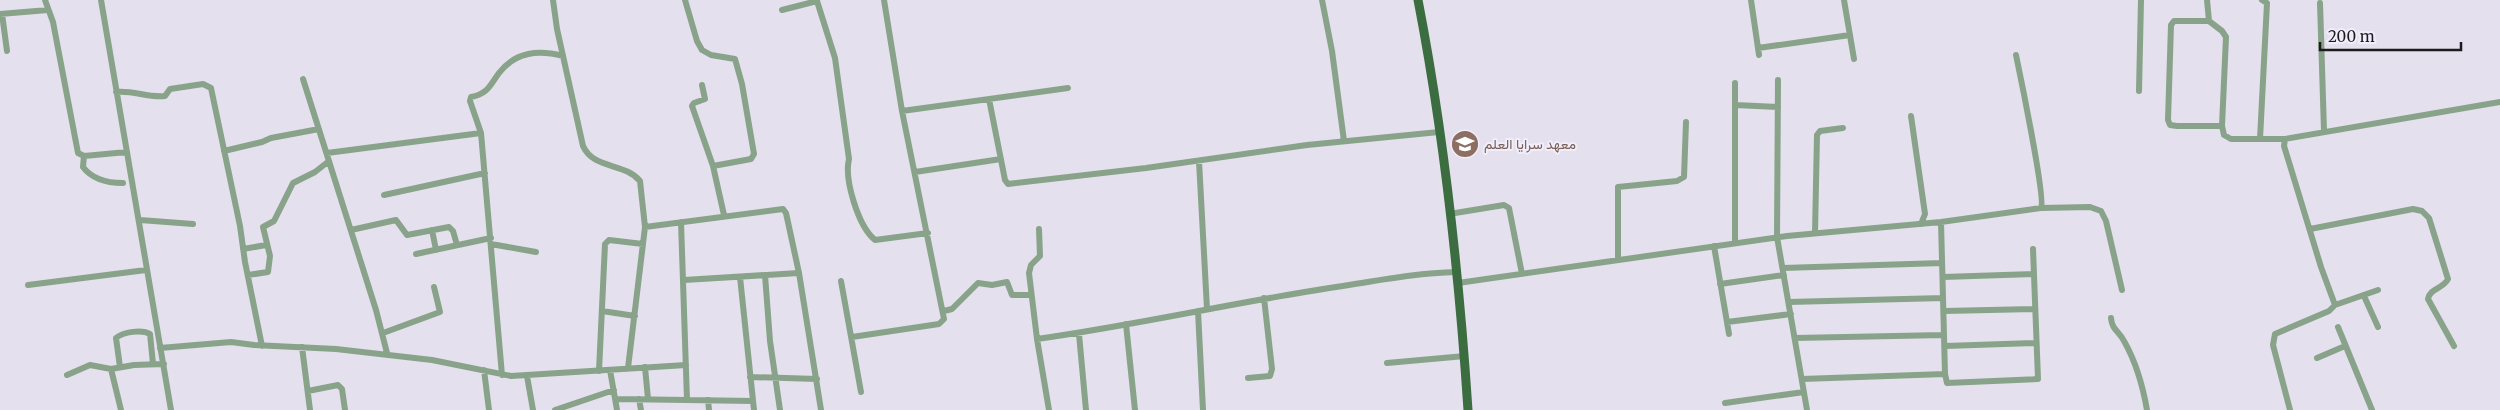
<svg xmlns="http://www.w3.org/2000/svg" width="2500" height="410" viewBox="0 0 2500 410" font-family="Merriweather,Vazirmatn,serif">
	<style>
		.lines { fill: none; stroke-linecap: round; stroke-linejoin: round }
		.minor { stroke: #88a38a; stroke-width: 6 }
		.major { stroke: #3b6d40; stroke-width: 9 }
		.labels { text-anchor: middle; dominant-baseline: central; stroke-width: 4; stroke-linejoin: round; paint-order: stroke }
		.education-label { font-size: 14px; fill: #785e54; stroke: #f1edfa; text-anchor: start }
	</style>
	<rect width="100%" height="100%" fill="#e4e0ed"/>
	<g class="lines">
		<path class="minor" d="M45,0L53,22L78,153L84,156L127,152
			M101,0L171,410
			M553,0L557,29L583,146C594,170 624,162 640,181L645,227L628,368
			M685,0L697,41L702,50L711,55L735,59L742,84L754,154L751,159L713,166L724,215
			M1322,0L1332,51L1344,141
			M1751,0L1759,55
			M1844,0L1854,59
			M2207,0L2209,21L2222,31L2226,37L2222,126L2224,135L2231,139H2285
			M2320,3L2324,131
			M782,10L817,1L835,58L849,159C844,179 858,226 875,240L928,233
			M0,14L48,10
			M2,14L7,51
			M2209,21H2174L2171,25L2168,120L2170,125L2177,126H2222
			M1758,48L1850,35
			M303,79L376,310L387,353
			M1778,80L1777,237L1807,410
			M1735,83V243
			M702,85L705,99L694,103L692,106L713,166
			M2139,91L2141,0
			M116,92C133,90 148,98 165,96L170,89L203,84L211,88L240,226L245,262L262,346
			M989,99L1005,180L1008,184L1146,168L1307,145L1439,132
			M1735,105L1778,107
			M902,111L1068,88
			M1911,116L1925,214L1921,224
			M481,133L470,101L471,97C488,94 490,85 499,73C516,51 539,50 563,56
			M2260,139L2267,3L2262,0
			M224,151L262,142L271,138L319,129
			M327,153L481,133L502,375
			M84,156L83,167C92,179 108,183 123,183
			M1199,161L1207,309
			M915,172L1001,159
			M384,195L485,173
			M2041,208L2090,207L2101,211L2106,221L2122,290
			M1449,214L1504,205L1509,208L1522,274
			M140,220L193,224
			M681,222L687,400L753,401
			M645,227L783,209L786,213L799,273
			M2310,229L2413,209L2422,211L2429,218L2448,279C2443,289 2430,288 2428,299L2454,346
			M351,230L396,220L407,235L449,227L453,231L457,245
			M432,230L436,250
			M1815,233L1817,135L1820,131L1843,128
			M491,244L536,252
			M1714,246L1729,334
			M243,249L266,245
			M416,254L491,238
			M1618,260V187L1677,181L1684,177L1686,122
			M1783,268L1942,263
			M248,275L268,272L270,256L263,227L274,221L293,183L315,172L329,161
			M765,275L770,341L780,410
			M740,277L754,410
			M1943,277L2034,274
			M684,280L799,273L821,410
			M841,281L861,392
			M1458,283L1787,236L1941,222L2041,208C2046,200 2020,74 2016,55
			M1720,284L1784,275
			M28,285L146,270
			M2364,296L2378,327
			M1789,302L1943,298
			M2335,305L2321,267L2284,146L2285,139L2500,102
			M602,311L635,316
			M944,311L952,309L978,283L992,285L1007,282L1012,295H1031
			M1198,311L1203,410
			M1944,311L2035,309
			M2111,318C2112,330 2119,331 2124,341C2136,362 2143,387 2147,410
			M1727,322L1791,314
			M1126,324L1135,410
			M2338,327L2372,410
			M383,333L440,312L434,287
			M1079,334L1086,410
			M852,337L939,324L944,319L902,111L884,0
			M1795,338L1944,335
			M1037,339L1029,273L1031,265L1040,256L1039,229
			M1945,346L2036,343
			M302,347L310,410
			M160,348L231,342L254,345L336,349L432,360L511,376L686,365
			M2317,358L2345,346
			M1387,363L1465,356
			M120,367L116,338C123,332 142,329 150,334L153,364
			M645,367L648,399
			M484,370L489,410
			M610,370L617,410
			M599,371L605,244L609,240L643,244
			M1945,374L1947,383L2038,379L2033,249
			M67,375L90,365L111,369
			M527,376L533,410
			M750,377L817,379
			M1248,378L1270,376L1272,369L1264,298
			M1802,379L1945,374L1941,222
			M308,391L338,385L342,389L345,410
			M616,399L687,400
			M639,399L641,410
			M708,400L709,410
			M1725,403L1804,392
			M121,410L111,369L134,365L164,364
			M555,410L614,390
			M1049,410L1037,339C1137,325 1236,302 1336,287C1376,281 1415,273 1456,272
			M2290,410L2273,345L2275,334L2329,311L2335,305L2378,290"/>
		<path class="major" d="M1418,0C1444,134 1459,274 1468,410"/>
	</g>
	<defs>
		<symbol id="university-disc" viewBox="-11 -11 22 22"><circle r="9.5" fill="#8d6e63" stroke="#f1edfa"/><path d="M0-5L7-2L0 1L-7-2ZM-4 1L0 2.5L4 1V4Q0 6-4 4Z" fill="#fff"/></symbol>
	</defs>
	<g fill-rule="evenodd">
		<use href="#university-disc" x="1449" y="128" width="32" height="32"/>
	</g>
	<g class="labels">
		<g class="education-label">
			<text x="1484" y="144">معهد سرايا العلم</text>
		</g>
	</g>
	<path d="M2320 42v8h141v-8" fill="none" stroke="#1c1b1f" stroke-width="2.5"/>
	<text x="2328" y="42" font-size="15" fill="#1c1b1f" stroke="#f1edfa" stroke-width="4" paint-order="stroke">200 m</text>
</svg>
